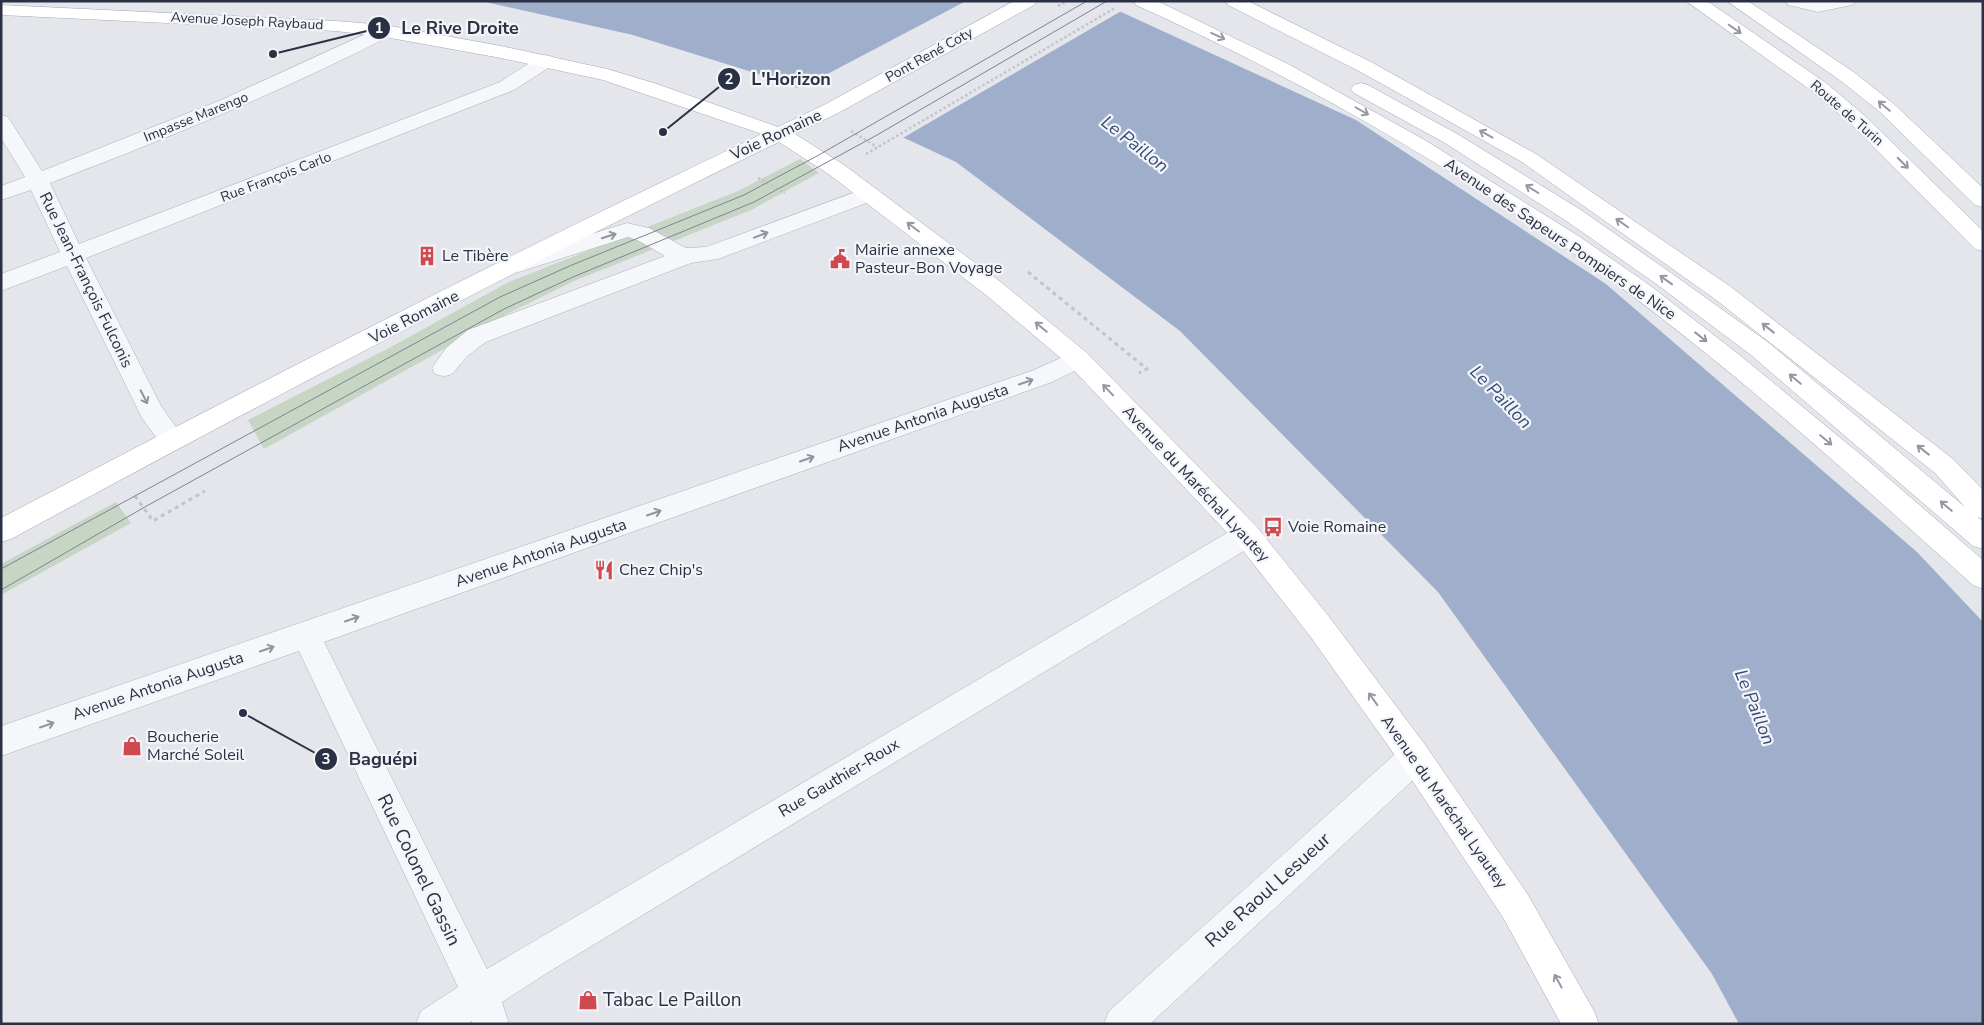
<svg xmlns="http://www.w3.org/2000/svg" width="1984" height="1025" viewBox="0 0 1984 1025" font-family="'Nunito Sans',sans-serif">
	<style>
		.green { fill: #c7d5c5 }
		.water { fill: #9fafcb }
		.pier { fill: #e4e6eb }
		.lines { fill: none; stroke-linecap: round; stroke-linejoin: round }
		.minor-casing { stroke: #acb0b9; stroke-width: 1 }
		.major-casing { stroke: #a3a8b7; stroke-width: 1 }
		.path-far1 { stroke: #c1c4cb; stroke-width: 2.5; stroke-dasharray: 2.5 2.5; stroke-linecap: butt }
		.path { stroke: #c1c4cb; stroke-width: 3; stroke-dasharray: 4 4; stroke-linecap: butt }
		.minor { fill: #f6f7fa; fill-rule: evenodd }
		.major { fill: #fff; fill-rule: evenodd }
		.tram { stroke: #7d8395; stroke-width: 1 }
		.oneway { stroke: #9598a2 }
		.oneway2 { stroke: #90949f }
		.labels { text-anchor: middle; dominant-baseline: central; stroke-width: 4.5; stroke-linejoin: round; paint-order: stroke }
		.far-street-label { font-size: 14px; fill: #2b3144; stroke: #f3f5f9 }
		.street-label { font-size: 16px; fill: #2b3144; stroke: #f3f5f9 }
		.poi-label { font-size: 16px; fill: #2b3144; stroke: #f3f5f9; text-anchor: start }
		.water-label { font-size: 18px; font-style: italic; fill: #354b78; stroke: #f3f5f9 }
		.near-street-label { font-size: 19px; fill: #2b3144; stroke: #f3f5f9 }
		.near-poi-label { font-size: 19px; fill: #2b3144; stroke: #f3f5f9; text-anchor: start }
		.leader { fill: none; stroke: #2b3144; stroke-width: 2 }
		.callout-dot { fill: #2b3144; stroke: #f3f5f9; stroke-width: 2 }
		.mark-label { font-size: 15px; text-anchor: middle; font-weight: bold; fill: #fff }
		.callout-label { font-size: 18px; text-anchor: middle; font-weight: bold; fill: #2b3144; stroke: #f3f5f9; stroke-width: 4.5; stroke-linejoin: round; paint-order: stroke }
	</style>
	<rect width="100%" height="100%" fill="#e4e6eb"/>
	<path class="green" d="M800,159L819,173L751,210L574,281L505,315L264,449L248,420L389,348L507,283L738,191Z
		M116,502L131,523L1,595V564Z"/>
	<path class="water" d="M481,1H1095L1106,5L1356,120L1606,284L1917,552L1983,622V1024H1739L1712,974L1438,592L1180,331L956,162L784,82L633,35Z"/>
	<path class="pier" d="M966,1H1103L1123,10L901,139L794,89L818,79Z"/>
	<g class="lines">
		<defs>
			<path id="minor" d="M1785,1H1855L1852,5L1818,12L1788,5Z
				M385,25L392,27L394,31L392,35C281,92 166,139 50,183L79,244L500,82L539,57L546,55L553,57L555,61L553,65L514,90L86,258L161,406L185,440L181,447L172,450L163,447L142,418L67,266L1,291V274L60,252L31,190L1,200V186L25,177L1,138V115L8,117L42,171L221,100Z
				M869,187L877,189L880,194L877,199L718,259L691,263L486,342C478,348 470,353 464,360C453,371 453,380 435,374L432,368L446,348L468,330L665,256L639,241L628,237L519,272L511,269L508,264L511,259L627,223L649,228L686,248L706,247Z
				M1078,350L1087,353L1090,359L1087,365L1052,382L324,642L487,969L1237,527L1247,524L1257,527L1261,535L1257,543L547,973L502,1002L509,1024H472V1021L468,1024H416L421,1011L458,987L299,651L1,756V726L1034,370Z
				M1415,742L1426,746L1431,757L1426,768L1150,1024H1104L1109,1011L1404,746Z"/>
			<path id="major" d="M1014,1H1037L1034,5L838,113L795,134L844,165L1002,283L1087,353L1257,527L1330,618L1426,746L1528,895L1594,1011L1599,1024H1561L1504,919L1404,768L1310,636L1237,543L1069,365L986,295L830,175L779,142C519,267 264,402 11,539L1,542V518C253,386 505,256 762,134L603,80L501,58L385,37L336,31L1,15V5L336,21L385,25L501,46L607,69L657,84L778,127L824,105Z
				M1133,1H1157L1288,64L1423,139L1580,237L1648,284L1737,353L1866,459L1983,560V589L1973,585C1857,481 1741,376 1615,283C1466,174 1304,81 1136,5Z
				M1225,1H1248L1373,63L1536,154L1731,287L1953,459L1983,490V519L1977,517L1983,521V549L1973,546L1751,355L1655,283L1565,220L1445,143L1354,93L1351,89L1354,85L1361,83L1368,85L1459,135L1581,210L1671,273L1769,343L1965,507L1935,473L1715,299L1522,162L1359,71L1228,5Z
				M1686,1H1707L1826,83L1865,116L1983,231V251L1975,249L1851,124L1812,91Z
				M1727,1H1748L1855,73L1894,104L1983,188V207L1975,205L1880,112L1841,81Z"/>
		</defs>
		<use href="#minor" class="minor-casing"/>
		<use href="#major" class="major-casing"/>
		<path class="path-far1" d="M1058,6L1067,1
			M851,131L877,147
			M866,154L1115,8
			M758,178L785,193"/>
		<path class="path" d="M1028,272L1147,369L1139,373
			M135,496L153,521L205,491"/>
		<use href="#minor" class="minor"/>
		<use href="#major" class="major"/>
		<path class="tram" d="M1,569L500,297L572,265L744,195L817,156L1087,1
			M1,590L143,508L504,309L573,277L754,202L877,135L1107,1"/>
	</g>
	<defs><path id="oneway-shaft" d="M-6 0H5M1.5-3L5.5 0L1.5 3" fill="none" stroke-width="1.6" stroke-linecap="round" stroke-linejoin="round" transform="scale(1.25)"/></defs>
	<g class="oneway">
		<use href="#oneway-shaft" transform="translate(1735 29) rotate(35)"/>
		<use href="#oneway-shaft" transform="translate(1218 36) rotate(25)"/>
		<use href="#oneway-shaft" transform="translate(1884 106) rotate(-140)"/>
		<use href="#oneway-shaft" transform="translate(1362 111) rotate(30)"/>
		<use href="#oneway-shaft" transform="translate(1486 134) rotate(-151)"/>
		<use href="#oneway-shaft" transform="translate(1903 163) rotate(45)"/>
		<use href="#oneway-shaft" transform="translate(1532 189) rotate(-148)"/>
		<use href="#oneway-shaft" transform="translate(1622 223) rotate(-145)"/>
		<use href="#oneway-shaft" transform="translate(913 227) rotate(-143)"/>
		<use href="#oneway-shaft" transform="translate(1666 280) rotate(-144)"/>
		<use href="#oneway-shaft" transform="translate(1041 327) rotate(-140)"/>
		<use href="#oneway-shaft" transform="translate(1768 328) rotate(-142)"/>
		<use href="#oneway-shaft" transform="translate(1701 337) rotate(38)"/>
		<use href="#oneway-shaft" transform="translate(1795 379) rotate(-140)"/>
		<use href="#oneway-shaft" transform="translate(1108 390) rotate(-134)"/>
		<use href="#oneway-shaft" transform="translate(1826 440) rotate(40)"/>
		<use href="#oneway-shaft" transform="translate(1923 450) rotate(-142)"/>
		<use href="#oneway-shaft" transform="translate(1946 506) rotate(-140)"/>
		<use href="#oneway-shaft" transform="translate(1373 699) rotate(-126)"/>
		<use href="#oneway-shaft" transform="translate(1558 981) rotate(-119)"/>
	</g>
	<g class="oneway2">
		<use href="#oneway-shaft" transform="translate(761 235) rotate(-21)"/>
		<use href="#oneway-shaft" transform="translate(609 236) rotate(-18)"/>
		<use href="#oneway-shaft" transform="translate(1026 382) rotate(-19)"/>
		<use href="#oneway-shaft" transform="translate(144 397) rotate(63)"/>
		<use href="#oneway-shaft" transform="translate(807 459) rotate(-19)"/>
		<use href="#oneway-shaft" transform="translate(654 513) rotate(-19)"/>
		<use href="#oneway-shaft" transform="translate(352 619) rotate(-19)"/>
		<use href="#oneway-shaft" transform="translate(267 649) rotate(-19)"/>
		<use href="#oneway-shaft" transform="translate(47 725) rotate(-19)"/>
	</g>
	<defs>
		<symbol id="building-bare" viewBox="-9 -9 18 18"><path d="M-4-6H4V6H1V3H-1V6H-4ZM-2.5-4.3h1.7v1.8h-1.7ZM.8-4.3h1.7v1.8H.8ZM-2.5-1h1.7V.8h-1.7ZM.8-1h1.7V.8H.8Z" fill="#cf4a4e" stroke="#f3f5f9" stroke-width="2.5" paint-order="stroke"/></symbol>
		<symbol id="civic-bare" viewBox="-9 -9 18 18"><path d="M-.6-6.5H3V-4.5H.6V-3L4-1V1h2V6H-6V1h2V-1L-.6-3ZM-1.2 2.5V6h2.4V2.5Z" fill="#cf4a4e" stroke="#f3f5f9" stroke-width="2.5" paint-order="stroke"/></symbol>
		<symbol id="bus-bare" viewBox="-9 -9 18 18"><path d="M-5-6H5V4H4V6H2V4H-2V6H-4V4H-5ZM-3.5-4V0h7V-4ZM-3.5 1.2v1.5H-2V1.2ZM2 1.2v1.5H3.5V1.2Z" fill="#cf4a4e" stroke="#f3f5f9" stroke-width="2.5" paint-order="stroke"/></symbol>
		<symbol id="restaurant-bare" viewBox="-9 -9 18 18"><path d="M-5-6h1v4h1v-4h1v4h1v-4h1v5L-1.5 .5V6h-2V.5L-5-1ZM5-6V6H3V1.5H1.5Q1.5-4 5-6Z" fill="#cf4a4e" stroke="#f3f5f9" stroke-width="2.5" paint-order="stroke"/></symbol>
		<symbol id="shop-bare" viewBox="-9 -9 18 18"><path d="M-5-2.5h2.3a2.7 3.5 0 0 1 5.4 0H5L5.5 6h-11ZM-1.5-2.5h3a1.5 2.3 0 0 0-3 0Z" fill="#cf4a4e" stroke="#f3f5f9" stroke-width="2.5" paint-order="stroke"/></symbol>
	</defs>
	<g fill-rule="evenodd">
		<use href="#building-bare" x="413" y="242" width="28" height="28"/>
		<use href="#civic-bare" x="826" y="245" width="28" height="28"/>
		<use href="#bus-bare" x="1259" y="513" width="28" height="28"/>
		<use href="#restaurant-bare" x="590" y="556" width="28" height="28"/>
		<use href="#shop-bare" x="118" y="732" width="28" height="28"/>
		<use href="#shop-bare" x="574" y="986" width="28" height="28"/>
	</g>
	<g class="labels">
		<g class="far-street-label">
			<text transform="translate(247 21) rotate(3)">Avenue Joseph Raybaud</text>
			<text transform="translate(929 55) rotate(-29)">Pont René Coty</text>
			<text transform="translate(1847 113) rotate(41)">Route de Turin</text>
			<text transform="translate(196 117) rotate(-22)">Impasse Marengo</text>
			<text transform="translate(276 177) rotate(-21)">Rue François Carlo</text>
		</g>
		<g class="street-label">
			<text transform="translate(776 135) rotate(-25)">Voie Romaine</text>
			<text transform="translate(1560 239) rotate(34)">Avenue des Sapeurs Pompiers de Nice</text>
			<text transform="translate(86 280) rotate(64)">Rue Jean-François Fulconis</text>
			<text transform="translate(414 317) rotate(-27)">Voie Romaine</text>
			<text transform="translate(923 418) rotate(-19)">Avenue Antonia Augusta</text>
			<text transform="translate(1196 484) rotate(47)">Avenue du Maréchal Lyautey</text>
			<text transform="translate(541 553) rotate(-19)">Avenue Antonia Augusta</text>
			<text transform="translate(158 686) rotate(-19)">Avenue Antonia Augusta</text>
			<text transform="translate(839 778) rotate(-31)">Rue Gauthier-Roux</text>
			<text transform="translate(1444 802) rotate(55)">Avenue du Maréchal Lyautey</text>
		</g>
		<g class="poi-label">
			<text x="855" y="250">Mairie annexe<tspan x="855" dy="18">Pasteur-Bon Voyage</tspan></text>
			<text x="442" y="256">Le Tibère</text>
			<text x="1288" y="527">Voie Romaine</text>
			<text x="619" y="570">Chez Chip's</text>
			<text x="147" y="737">Boucherie<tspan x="147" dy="18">Marché Soleil</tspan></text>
		</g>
		<g class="water-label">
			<text transform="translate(1135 144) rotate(38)">Le Paillon</text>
			<text transform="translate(1501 397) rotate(46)">Le Paillon</text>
			<text transform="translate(1755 707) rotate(68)">Le Paillon</text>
		</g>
		<g class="near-street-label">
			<text transform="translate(419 870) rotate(64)">Rue Colonel Gassin</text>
			<text transform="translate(1268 890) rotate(-42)">Rue Raoul Lesueur</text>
		</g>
		<g class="near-poi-label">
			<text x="603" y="1000">Tabac Le Paillon</text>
		</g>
	</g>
	<path class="leader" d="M273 54L379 28M663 132L729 79M243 713L326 759"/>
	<g class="callout-dot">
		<circle cx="273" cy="54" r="5"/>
		<circle cx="663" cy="132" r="5"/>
		<circle cx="243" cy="713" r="5"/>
		<circle cx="379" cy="28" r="12"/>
		<circle cx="729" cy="79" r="12"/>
		<circle cx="326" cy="759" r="12"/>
	</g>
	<g class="mark-label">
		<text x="379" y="33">1</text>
		<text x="729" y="84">2</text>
		<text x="326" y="764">3</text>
	</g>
	<g class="callout-label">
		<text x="460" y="34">Le Rive Droite</text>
		<text x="791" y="85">L'Horizon</text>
		<text x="383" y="765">Baguépi</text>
	</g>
	<rect width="1984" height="1025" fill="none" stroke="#2b3144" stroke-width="5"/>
</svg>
